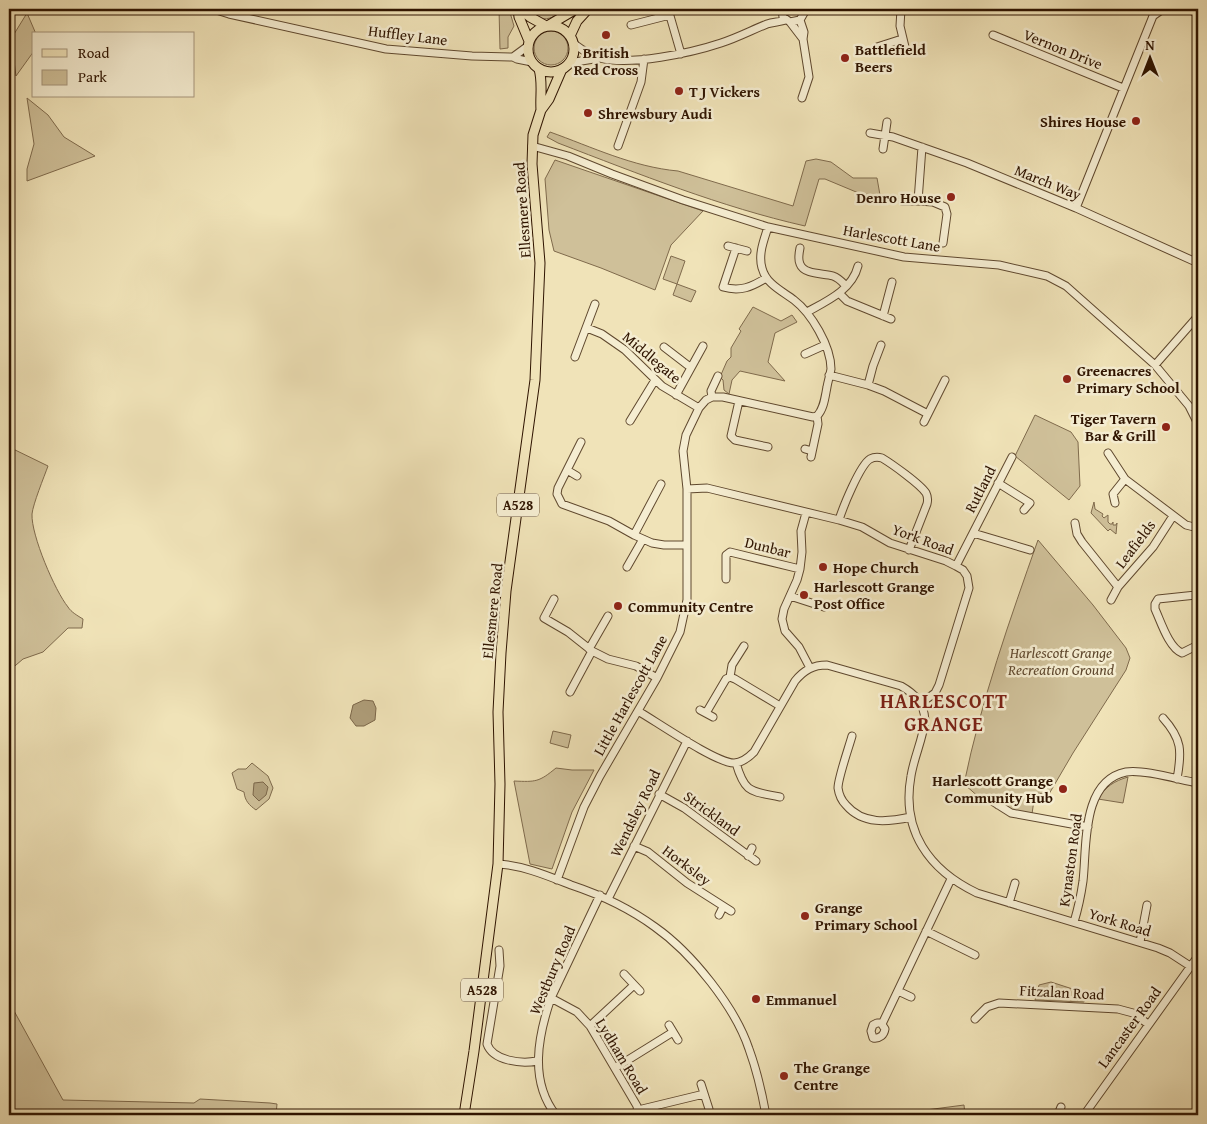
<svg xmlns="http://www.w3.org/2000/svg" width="1207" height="1124" viewBox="0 0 1207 1124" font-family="'Gentium Book Plus',serif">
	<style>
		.green { fill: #cfc099; stroke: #7f6a4c }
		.water { fill: #ae9d79; stroke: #7b6649 }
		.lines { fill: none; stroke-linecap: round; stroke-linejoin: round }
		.minor-casing { stroke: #5f482e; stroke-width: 9 }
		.major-casing { stroke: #2f1400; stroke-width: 11 }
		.minor { stroke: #f5edd1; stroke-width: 7 }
		.major { stroke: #f0e3b8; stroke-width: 9 }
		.poi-dot { fill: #8f2418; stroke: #f5edd1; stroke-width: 2 }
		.labels { text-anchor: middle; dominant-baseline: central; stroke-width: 5; stroke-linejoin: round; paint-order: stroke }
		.shield { fill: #f5edd1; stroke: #6a553f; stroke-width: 1 }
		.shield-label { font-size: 14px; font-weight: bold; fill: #2f1400 }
		.street-label { font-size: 15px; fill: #2f1400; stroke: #f5edd1 }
		.poi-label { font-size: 15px; font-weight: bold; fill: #2f1400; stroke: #f5edd1; text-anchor: start }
		.park-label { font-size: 15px; font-style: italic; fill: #5f482e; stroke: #f5edd1 }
		.district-label { font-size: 20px; font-weight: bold; letter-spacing: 1px; fill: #7a1f14; stroke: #f5edd1 }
	</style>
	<rect width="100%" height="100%" fill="#f0e3b8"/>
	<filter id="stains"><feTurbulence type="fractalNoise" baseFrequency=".004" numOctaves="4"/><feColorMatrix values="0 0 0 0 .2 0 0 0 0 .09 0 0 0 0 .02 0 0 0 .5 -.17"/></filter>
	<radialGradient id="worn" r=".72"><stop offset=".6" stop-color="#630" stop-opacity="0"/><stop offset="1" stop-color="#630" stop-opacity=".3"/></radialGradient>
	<path class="green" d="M499,9H509L514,26L508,37V48L500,49Z
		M550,12L559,14C550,19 543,21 533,16L543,13Z
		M27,13L36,34H34V51L16,76L11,39Z
		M534 48a17 17 0 1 1 34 0a17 17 0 1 1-34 0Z
		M27,98L48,115L64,137L95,156L27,181V169L34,144Z
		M550,132C592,147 633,167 678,171L793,206L806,161L816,159L831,162L853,178H877L880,195L861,194L825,179H819L805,226C721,207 639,174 558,143L547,137Z
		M555,160L703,211L671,245L655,290L601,268L554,251L549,230L545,179Z
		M671,256L685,261L677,284L696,291L691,302L673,295L677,284L663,279Z
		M753,307L781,321L792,315L797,322L775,333L768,362L785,381L740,371L732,380L729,394L724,390L723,380L720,377L727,361L731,357V348L741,331L739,329Z
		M1035,415L1071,432L1078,442L1080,486L1069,500L1015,456Z
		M9,447L48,466C44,477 33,504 32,514C31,535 55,591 68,607C71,612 78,616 83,619L82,628H68L43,652L23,659L9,671Z
		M1094,502L1095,509L1103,514L1102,516L1104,518L1108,515V522L1110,524H1112L1113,522V525H1116L1117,523L1116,534L1110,529L1108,531L1091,513Z
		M1038,540L1093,605L1126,648L1130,658L1126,670L1073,753L1049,794L1035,793L1032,814L1006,809L1003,799L999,796L981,799L964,784C981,701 1010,619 1038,540Z
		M553,731L571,735L568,748L550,743Z
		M252,763L268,776L273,788L269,799L256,810C249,805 245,801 244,792L237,789L232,773L238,769H246Z
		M556,768L572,770H594L572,812L552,869L530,864L514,781C536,782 539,782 556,768Z
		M1128,777L1123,803L1098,799C1105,787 1114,781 1128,777Z
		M1051,982L1085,993L1084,1002L1035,1000L1039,985Z
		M9,995L13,1009L63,1100L194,1103L200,1099L270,1103L277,1104L276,1115H9Z
		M964,1105L965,1115H927L926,1110Z"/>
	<path class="water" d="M364,700L373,701L376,708L375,720L364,726H356L350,718L353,705Z
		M263,782L268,787L266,795L259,801L253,795L254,783Z"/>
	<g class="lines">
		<defs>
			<path id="minor" d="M213,9L229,14L386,49L472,56L513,57L517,59L532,62
				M668,9L681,54
				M782,9L783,17L790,22L800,20L804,13V9
				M901,9L900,26L906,51
				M1189,9L1198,14
				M1153,16L1163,9
				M800,20L804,32L803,39L809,77L802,98
				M790,22L803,39
				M631,25L670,15
				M993,35L1123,88
				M573,43C581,49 590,56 600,58C630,66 691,53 721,43C737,38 752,30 767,24C773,22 780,22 786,20
				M877,47L902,39
				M513,57L528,46
				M569,63L600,58
				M870,133L893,137L967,163L1076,208L1198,263
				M532,146L568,156L612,174L683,200L768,227L904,257L999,265L1047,276L1066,286L1155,365L1189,406L1198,424
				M618,146L641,82L644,59
				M922,147L918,201L933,202L945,207L947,214L943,243
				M883,149L887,122
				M902,201H918
				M1076,208L1153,16L1155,9
				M768,227C764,240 758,254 762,268C766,284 782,291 794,300C811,313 831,346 831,369C830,375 828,381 827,387C825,397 824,409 817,416L818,424L811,457
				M728,246L747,251
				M736,248L723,287C740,292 752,287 766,278
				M800,248C799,253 798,260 800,264C804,275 824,273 833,276C839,278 842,282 846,286
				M839,293L847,301L891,319
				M807,312C827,301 852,290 858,266
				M883,316L892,282
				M587,328L602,334L625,350L662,386L699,408
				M664,347L690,367
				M805,354L825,345
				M575,357L595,304
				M1155,365L1198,316
				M829,375L868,385L884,391L928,414
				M868,385L873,366L881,345
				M676,395L703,346
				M712,397H723L813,417L817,416
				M739,401L731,436L735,440L768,447
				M630,421L655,380
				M924,422L945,380
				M581,442L558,488L557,494L562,504L609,521L634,535L652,543L664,545H687
				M805,449L812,451
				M1108,453L1125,479L1186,525L1198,528
				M567,470L577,476
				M998,483L1030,503L1024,510
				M687,489L707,488L839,520L862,527L890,543L946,561L956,566L963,570L967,576L969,588L939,685L935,693L921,703
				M1115,503L1113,494L1125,479
				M806,513L801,531L802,552L800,569L797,580L784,609L782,619L785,631L799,647L810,668
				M839,520C843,507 860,465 870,459C874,457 878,457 882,458C892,464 920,484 926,493C928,497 928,500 927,504L909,550
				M1075,523L1077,534L1082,542L1118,587
				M973,533L1030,550
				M634,535L661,484
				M956,566L1012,457
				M627,567L643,539
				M726,579V555L730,552L800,569
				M1198,590L1196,595L1198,606
				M1196,595L1158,599L1155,604V609C1161,622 1169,648 1182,653L1198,645
				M790,596L824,607
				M554,599L544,618L568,632L592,651L608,659L636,666L657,678
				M1111,600L1118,587L1153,547L1173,516
				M589,649L608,616
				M730,677L735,679L780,706
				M570,692L592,651
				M700,710L713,717
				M638,711C657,722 716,763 734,763C742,763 749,757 754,752L795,681C804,670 813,665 827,665L901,686C915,694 924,703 925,720C923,739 914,757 911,776C901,831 929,870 977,893L1158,948L1170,953L1190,966
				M706,713L726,679L730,677L732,665L744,646
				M1163,718C1182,739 1182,751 1177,779
				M852,736C849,747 838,778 838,788C839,795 842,801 846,805C863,825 888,822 911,817
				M736,763C745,794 751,791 780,797
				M659,794L684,808L756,861
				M992,801L1011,813L1088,827
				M998,805L1003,799
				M634,846L648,852L687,883L731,911
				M748,856L752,848
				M498,864C522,865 548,876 571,885C601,895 629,908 655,927C692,953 735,1007 749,1049C757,1071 762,1093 766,1115
				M557,880L584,807L600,776L657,678L680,632L687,600V489L683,451L686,435L699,408L706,400L712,397L711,391L718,376
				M608,899L687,741
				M1009,903L1015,883
				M719,915L723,907
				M1074,922C1078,909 1081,895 1083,881C1087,847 1081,781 1126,772C1144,769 1180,780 1198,783
				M926,931L975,955
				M1140,942L1147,905
				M499,950L500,966L487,1044C493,1061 521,1064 537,1061
				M624,974L640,991
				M898,991L911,997
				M551,998L577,1012L590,1026L637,1106L638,1115
				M975,1019L987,1007L999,1003L1118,1009L1133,1013L1148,1024
				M877,1023H881L885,1029C884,1035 880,1039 873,1038L871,1031L873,1025Z
				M882,1024L951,879
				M669,1025L678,1040
				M590,1026L634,985
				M615,1068L673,1032
				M701,1084L709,1109
				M1061,1107L1059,1112L1067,1115
				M638,1110L704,1094
				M556,1115C529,1081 538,1036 551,998L600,895
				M1084,1115L1198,956"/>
			<path id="major" d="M518,9L519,17L529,41
				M520,9L530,17L546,26
				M549,25L576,9
				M528 49a23 23 0 1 1 46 0a23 23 0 1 1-46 0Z
				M570,36L577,21L588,9
				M539,69C543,83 540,95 541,110
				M464,1115L474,1051L498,864L500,784L498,712L501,653L506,591L535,380L540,263L532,164L533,135L541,110L549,99L562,69"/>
		</defs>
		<use href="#minor" class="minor-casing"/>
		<use href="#major" class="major-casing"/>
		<use href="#minor" class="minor"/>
		<use href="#major" class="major"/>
	</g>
	<g class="poi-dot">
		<circle cx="606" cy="35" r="5"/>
		<circle cx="845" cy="58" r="5"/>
		<circle cx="679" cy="91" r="5"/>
		<circle cx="588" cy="113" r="5"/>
		<circle cx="1136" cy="121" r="5"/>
		<circle cx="951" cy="197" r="5"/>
		<circle cx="1067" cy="379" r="5"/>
		<circle cx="1166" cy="427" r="5"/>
		<circle cx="823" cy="567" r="5"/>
		<circle cx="804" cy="595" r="5"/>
		<circle cx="618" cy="606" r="5"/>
		<circle cx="1063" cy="789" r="5"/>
		<circle cx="805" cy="916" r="5"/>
		<circle cx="756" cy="999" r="5"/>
		<circle cx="784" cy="1076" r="5"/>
	</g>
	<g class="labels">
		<g class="shield">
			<rect x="497" y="493.5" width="42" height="23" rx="4"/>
			<rect x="461" y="978.5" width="42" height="23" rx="4"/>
		</g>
		<g class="shield-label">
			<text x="518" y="505">A528</text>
			<text x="482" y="990">A528</text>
		</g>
		<g class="street-label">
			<text transform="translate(408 35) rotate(7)">Huffley Lane</text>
			<text transform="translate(1063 49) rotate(22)">Vernon Drive</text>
			<text transform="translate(1048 182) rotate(22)">March Way</text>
			<text transform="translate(522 210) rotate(-94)">Ellesmere Road</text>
			<text transform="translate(892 238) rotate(10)">Harlescott Lane</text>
			<text transform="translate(652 357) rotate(40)">Middlegate</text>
			<text transform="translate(980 489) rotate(-63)">Rutland</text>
			<text transform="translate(923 539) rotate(20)">York Road</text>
			<text transform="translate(1135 544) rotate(-53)">Leafields</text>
			<text transform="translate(768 547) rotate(14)">Dunbar</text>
			<text transform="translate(492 611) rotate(-84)">Ellesmere Road</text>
			<text transform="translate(630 695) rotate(-61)">Little Harlescott Lane</text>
			<text transform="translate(635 813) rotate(-64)">Wendsley Road</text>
			<text transform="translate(712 813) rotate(36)">Strickland</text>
			<text transform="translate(1070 860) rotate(-82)">Kynaston Road</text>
			<text transform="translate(687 865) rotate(37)">Horksley</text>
			<text transform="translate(1120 922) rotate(17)">York Road</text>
			<text transform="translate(552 970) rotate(-67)">Westbury Road</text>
			<text transform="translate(1062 992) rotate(3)">Fitzalan Road</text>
			<text transform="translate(1129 1027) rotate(-54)">Lancaster Road</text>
			<text transform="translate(622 1056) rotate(59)">Lydham Road</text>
		</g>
		<g class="poi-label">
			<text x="855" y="49">Battlefield<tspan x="855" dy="17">Beers</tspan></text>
			<text x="606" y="52" text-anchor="middle">British<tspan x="606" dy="17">Red Cross</tspan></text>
			<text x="689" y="91">T J Vickers</text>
			<text x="598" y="113">Shrewsbury Audi</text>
			<text x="1126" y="121" text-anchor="end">Shires House</text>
			<text x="941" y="197" text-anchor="end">Denro House</text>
			<text x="1077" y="370">Greenacres<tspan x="1077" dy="17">Primary School</tspan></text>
			<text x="1156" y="418" text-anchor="end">Tiger Tavern<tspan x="1156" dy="17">Bar &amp; Grill</tspan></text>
			<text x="833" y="567">Hope Church</text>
			<text x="814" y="586">Harlescott Grange<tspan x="814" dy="17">Post Office</tspan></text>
			<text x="628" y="606">Community Centre</text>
			<text x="1053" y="780" text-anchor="end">Harlescott Grange<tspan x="1053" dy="17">Community Hub</tspan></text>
			<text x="815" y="907">Grange<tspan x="815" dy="17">Primary School</tspan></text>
			<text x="766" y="999">Emmanuel</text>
			<text x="794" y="1067">The Grange<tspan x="794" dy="17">Centre</tspan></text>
		</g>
		<g class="park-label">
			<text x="1061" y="652">Harlescott Grange<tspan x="1061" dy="17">Recreation Ground</tspan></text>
		</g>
		<g class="district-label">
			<text x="944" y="700">HARLESCOTT<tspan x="944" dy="23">GRANGE</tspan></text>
		</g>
	</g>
	<rect width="1207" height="1124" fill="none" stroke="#f0e3b8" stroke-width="30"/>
	<rect x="10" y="10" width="1187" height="1104" fill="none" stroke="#2f1400" stroke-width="2.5"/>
	<rect x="15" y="15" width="1177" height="1094" fill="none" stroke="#2f1400"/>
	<rect x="32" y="32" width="162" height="65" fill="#f5edd1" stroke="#a6967d"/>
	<rect x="42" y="49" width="25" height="8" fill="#f0e3b8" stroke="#a6967d"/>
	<text x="78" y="58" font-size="15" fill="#2f1400">Road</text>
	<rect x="42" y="70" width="25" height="15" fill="#cfc099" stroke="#a6967d"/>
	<text x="78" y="82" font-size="15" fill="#2f1400">Park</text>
	<g transform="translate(1150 58)" stroke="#f5edd1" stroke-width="4" paint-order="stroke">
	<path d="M0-4L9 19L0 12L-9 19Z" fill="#2f1400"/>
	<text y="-8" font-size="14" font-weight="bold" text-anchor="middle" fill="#2f1400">N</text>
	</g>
	<rect width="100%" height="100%" filter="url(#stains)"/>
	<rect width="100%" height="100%" fill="url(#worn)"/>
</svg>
